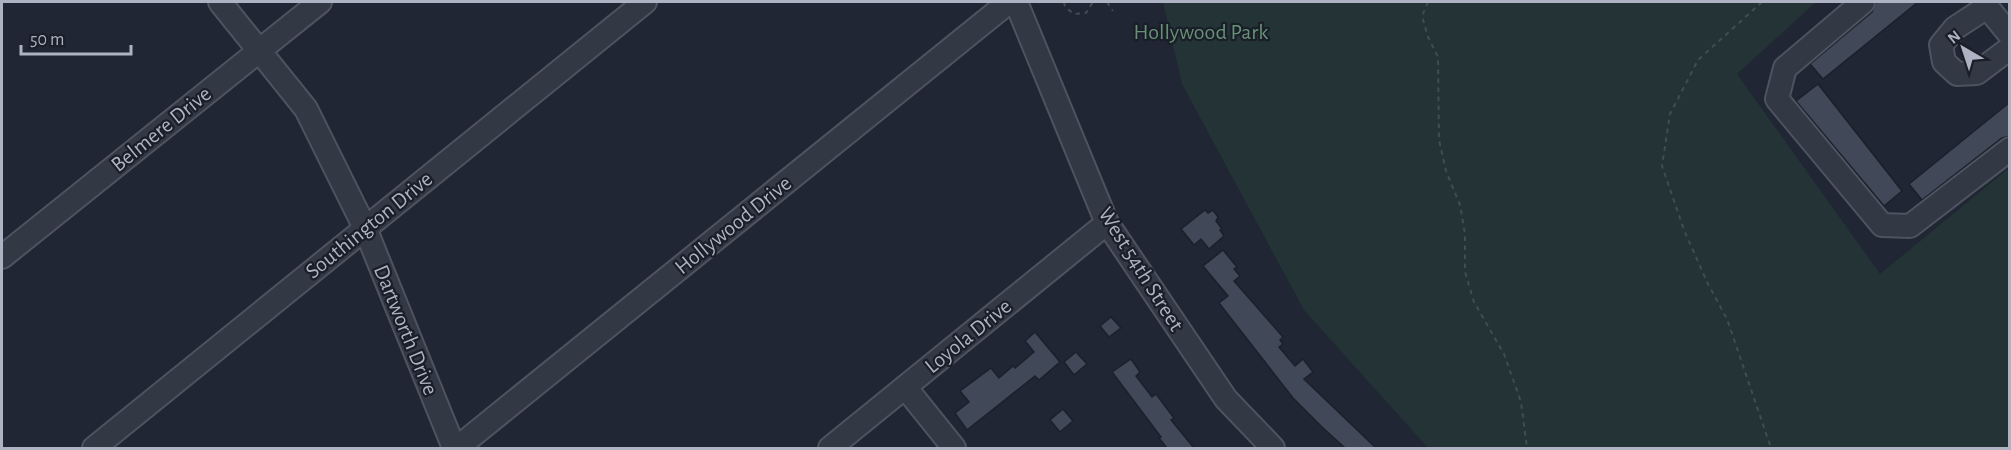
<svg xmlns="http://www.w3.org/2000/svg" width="2011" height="450" viewBox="0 0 2011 450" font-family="'Alegreya Sans',sans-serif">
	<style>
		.green { fill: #233336 }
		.building { fill: #414959; stroke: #1b202b; stroke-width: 1.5 }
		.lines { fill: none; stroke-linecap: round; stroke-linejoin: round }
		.minor-casing { stroke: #4e5360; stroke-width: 26 }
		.path { stroke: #3f4e53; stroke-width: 2; stroke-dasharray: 4.5 4.5; stroke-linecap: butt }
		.minor { stroke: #333845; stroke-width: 22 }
		.labels { text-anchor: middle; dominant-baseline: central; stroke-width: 4.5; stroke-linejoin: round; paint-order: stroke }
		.park-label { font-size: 22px; fill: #679075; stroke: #191e29 }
		.street-label { font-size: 22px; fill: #adb3c2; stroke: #191e29 }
	</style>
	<rect width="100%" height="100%" fill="#202634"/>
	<path class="green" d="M1163,2H1816L1737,74L1880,274L2009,168V448H1428L1304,310L1182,84Z"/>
	<path class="building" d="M1876,2H1918L1823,79L1810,64L1872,12Z
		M1818,84L1902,191L1884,206L1796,101Z
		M2010,102V136L2002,138L1922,200L1909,184Z
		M1205,210L1208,213L1213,210L1218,217L1216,221L1222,229L1220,230L1224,236L1209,249L1201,239L1194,245L1181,229Z
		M1223,250L1237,267L1234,269L1240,276L1234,281L1283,337L1280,340L1283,344L1279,347L1295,366L1303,359L1313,372L1304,379L1376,448H1345L1322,427L1293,398L1219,303L1228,296L1203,266Z
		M1111,317L1121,328L1109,337L1100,326Z
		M1035,332L1060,362L1039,380L1035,376L967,430L955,413L969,402L960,391L991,368L999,378L1013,366L1015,368L1034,352L1025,341Z
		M1076,352L1087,364L1074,375L1064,362Z
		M1131,359L1140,372L1136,376L1152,397L1156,394L1174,418L1171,420L1194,448H1167L1159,438L1161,437L1112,372Z
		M1063,409L1073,421L1060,432L1050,420Z"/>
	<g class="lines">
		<defs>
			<path id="minor" d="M220,2L306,109L365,228L454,448
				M1016,2L1107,223L1226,399L1273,448
				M1863,2L1785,68L1777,99L1882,225L1910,226L2010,149
				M1983,2L2010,35
				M1987,7L1955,28L1941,45L1944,62L1957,74L1977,73L2010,48
				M2,257L320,2
				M905,387L954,448
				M94,448L645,2
				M457,448L1009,2
				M830,448L1107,223"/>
		</defs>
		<use href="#minor" class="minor-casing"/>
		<path class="path" d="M1064,2L1065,7L1074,14L1086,13L1093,2
			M1107,2L1113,11
			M1428,2L1422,16L1428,37L1438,57L1439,140L1446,171L1460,205L1465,234V272L1474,302L1504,354L1521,402L1527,448
			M1762,2L1698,60L1670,114L1662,166L1684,230L1707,282L1727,319L1771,448"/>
		<use href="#minor" class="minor"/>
	</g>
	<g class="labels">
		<g class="park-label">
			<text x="1201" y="32">Hollywood Park</text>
		</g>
		<g class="street-label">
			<text transform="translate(161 129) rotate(-39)">Belmere Drive</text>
			<text transform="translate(369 225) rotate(-39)">Southington Drive</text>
			<text transform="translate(733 225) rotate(-39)">Hollywood Drive</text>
			<text transform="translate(1141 269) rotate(58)">West 54th Street</text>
			<text transform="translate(406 330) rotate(68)">Dartworth Drive</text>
			<text transform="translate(968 336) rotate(-39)">Loyola Drive</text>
		</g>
	</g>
	<rect width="2011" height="450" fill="none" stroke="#adb3c2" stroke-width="6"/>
	<g transform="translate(1963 48) rotate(321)" stroke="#191e29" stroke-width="4.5" paint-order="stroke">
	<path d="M0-4.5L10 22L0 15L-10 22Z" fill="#adb3c2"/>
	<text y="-9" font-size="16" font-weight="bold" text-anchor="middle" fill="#adb3c2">N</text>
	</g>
	<path d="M21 45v9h110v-9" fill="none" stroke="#adb3c2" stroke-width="3"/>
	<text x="30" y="45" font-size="18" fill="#adb3c2" stroke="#191e29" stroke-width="4.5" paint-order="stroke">50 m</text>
</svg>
